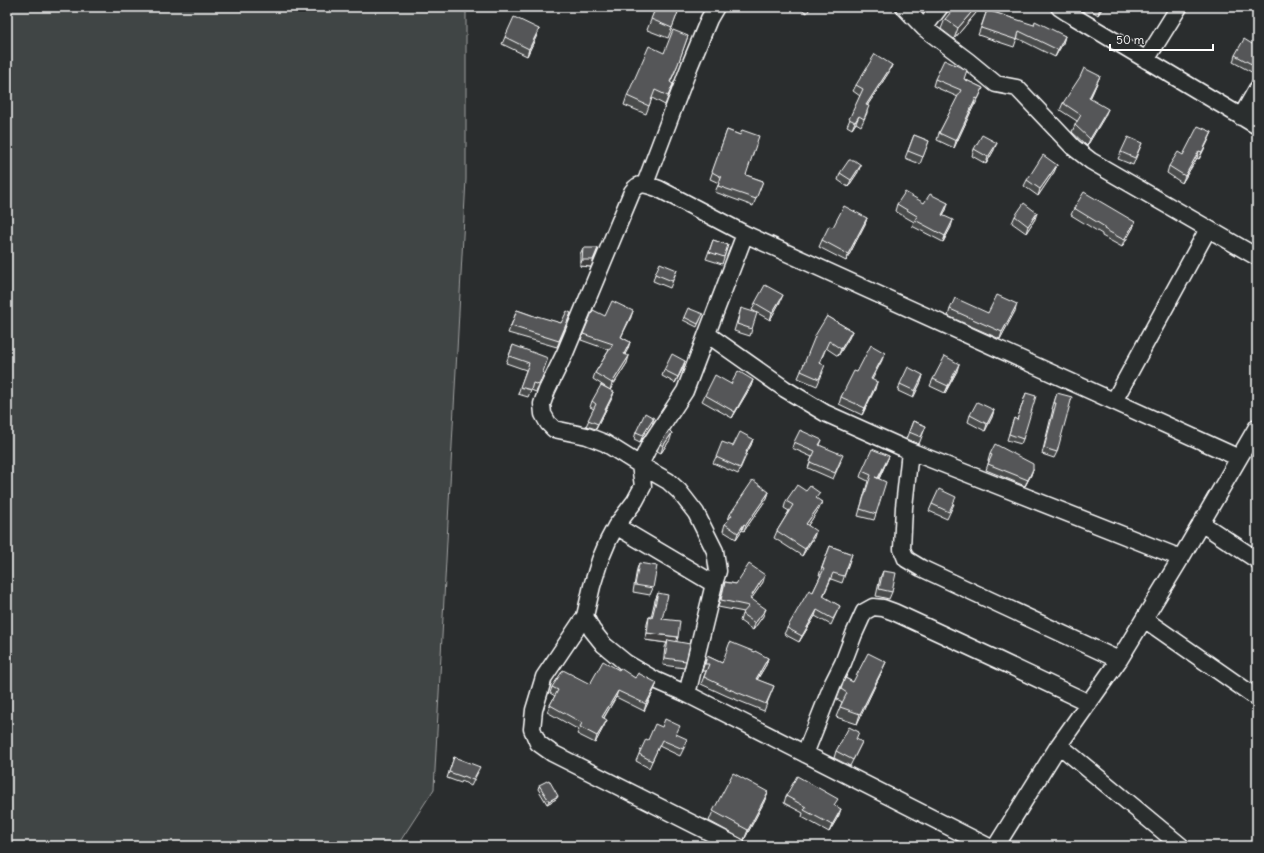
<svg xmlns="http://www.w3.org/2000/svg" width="1264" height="853" viewBox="0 0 1264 853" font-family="Delius,sans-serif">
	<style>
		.green { fill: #414445; stroke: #a0a2a2 }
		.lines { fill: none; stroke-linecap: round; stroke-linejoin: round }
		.minor-casing { stroke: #fff; stroke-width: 19 }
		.minor { stroke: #2a2d2e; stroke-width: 16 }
		.wall { fill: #494b4c; stroke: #fff }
		.shaded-wall { fill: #3c3d3e; stroke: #fff }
		.building { fill: #555758; stroke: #fff }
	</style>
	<rect width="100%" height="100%" fill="#2a2d2e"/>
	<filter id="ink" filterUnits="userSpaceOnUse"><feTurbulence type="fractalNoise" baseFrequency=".025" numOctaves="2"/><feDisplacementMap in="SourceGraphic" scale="8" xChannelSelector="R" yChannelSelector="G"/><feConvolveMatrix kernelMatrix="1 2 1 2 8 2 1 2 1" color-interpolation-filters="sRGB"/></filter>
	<g filter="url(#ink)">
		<path class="green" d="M7,7H466V179L434,789L397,846H7Z"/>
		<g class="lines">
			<defs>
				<path id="minor" d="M904,7L924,28L968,61L996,84L1017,88L1073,147L1091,161L1257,257
					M1059,7L1068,13L1257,126
					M924,28L940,7
					M1146,60L1179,7
					M1241,117L1257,89
					M645,184L690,65L709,19L716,7
					M745,234L685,391L649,446L640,465L643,486L635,501L616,526L608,541L600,560L592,586L585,616L592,630L604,645L626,663L655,680L687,694L987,846
					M707,334L785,389L825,413L910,451L1181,558
					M1114,401L1208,229
					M910,451L904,507L902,549L906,559L921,568L1119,660
					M1201,523L1257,560
					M616,526L714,584L687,694
					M714,584L718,571L715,551L696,513L679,491L668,481L640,465L605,443L587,436L554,429L548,423L543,414L542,404L547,390L565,353L632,192C640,180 648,185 659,189L745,234L1239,458
					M585,616L544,677L534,710L532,729L538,743L552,753L737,846
					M1144,619L1257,698
					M1059,745L1181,846
					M805,754L833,683L843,663L854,634L864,612L873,607L883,608L894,612L998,660L1089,703
					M996,846L1059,745L1119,660L1181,558L1257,427"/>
			</defs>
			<use href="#minor" class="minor-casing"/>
			<use href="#minor" class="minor"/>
		</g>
		<path class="wall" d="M656,7H680L668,38L647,30Z
			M798,7H811L807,13Z
			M981,7L954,39L941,29L945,19Z
			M1087,7H1103L1098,15Z
			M987,10L1065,36L1063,43L1055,57L1017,38L1014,47L978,35Z
			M539,29L537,35L527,56L502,44L505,37Z
			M688,36L675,72L670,83L673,84L665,105L652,98L646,114L624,105L627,96L664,53Z
			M1257,47V75L1233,62L1235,55Z
			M892,65L889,72L867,106V113L861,126L856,123L852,129L847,126L860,96L853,91L856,85Z
			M935,79H964L983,88L980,95L975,105H974L954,148L937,140L939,133L958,97L933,86Z
			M1097,83L1090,99L1105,116L1087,146L1072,132L1075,125L1077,121L1060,110L1063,103Z
			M727,130L740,135L746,175L763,181L753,206L715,192L719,183L710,179Z
			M914,135L929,141L920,164L905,158Z
			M1209,139L1199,159L1197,158L1182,183L1167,173L1169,166L1183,155Z
			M1142,143L1133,165L1118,159L1121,152Z
			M974,149L994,150L986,164L972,156Z
			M1057,165L1054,172L1038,196L1024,186L1027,180Z
			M858,172L848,187L838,180L840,173Z
			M924,203H948L946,210L943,215L951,227L943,242L912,226L914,222L895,211L897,204Z
			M1074,208L1135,222L1133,228L1122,247L1102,236V234L1071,215Z
			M1015,216L1035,219L1026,233L1012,223Z
			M867,218L865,224L846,261L819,247L822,240L833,227Z
			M713,240L728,245L722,264L706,259Z
			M583,248L596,255L591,267L580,266V254Z
			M677,270L670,288L653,281L655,274Z
			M780,302L770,320L752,310L755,303Z
			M741,308L752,329L750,336L734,331Z
			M950,309L988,313L1015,311L1000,339L948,316Z
			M517,310L537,317L561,323L571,313L557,347L508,333Z
			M605,316L631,317L621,337L630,342L625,354L627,363L610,390L593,379L595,373L609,350L581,340L583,334Z
			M827,316L852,331L849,338L838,356L826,348L820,363L823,372L817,386L798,378L801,371Z
			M684,317L701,318L697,327L683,320Z
			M513,345L543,372L542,380L536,392L531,390L528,397L518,394L526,370L506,363Z
			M882,360L872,379L875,389L862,415L839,404L841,397L857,372Z
			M685,361L683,368L675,383L662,376L664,370Z
			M957,371L945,393L930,386L933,379Z
			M923,375L921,382L913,398L898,391L900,384Z
			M753,380L751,386L732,418L702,401L705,395L731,384Z
			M614,392L612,398L596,429L586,426L594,409L590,407L592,401Z
			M1026,393L1023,439L1021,444L1007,440L1014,418L1017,420Z
			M1057,393V452L1054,458L1042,454L1053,409H1052Z
			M994,410L992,417L985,431L968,422L970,415Z
			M913,421L926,426L919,444L906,439Z
			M652,425L640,442L634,439L636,432Z
			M753,439L751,445L747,452L745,458L738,474L713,463L716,457L733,446Z
			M670,440L661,453L657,451L660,444Z
			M822,440L820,445L841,461L833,479L808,468L812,457L792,448L794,442Z
			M990,454L1033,469L1031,475L1025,486L986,470L989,461H988Z
			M889,456L879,479L876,514L874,520L858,516L868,481L860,477L862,471Z
			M806,491L818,500L819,509L808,525L814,537L802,556L774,538L777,531L789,511L784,508L786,501Z
			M769,492L767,498L744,531L742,530L736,539L723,531L725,524L728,520L730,514Z
			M932,504H954L947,519L929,511Z
			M830,546L852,554L842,583L831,579L823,597L840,606L837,612L831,625L815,616L799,642L784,634L787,628L813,592L821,575H819Z
			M639,563L653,588L650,595L633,592L637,569Z
			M883,571L892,592L889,599L876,596L880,578Z
			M725,582L736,584L763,582L751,599L763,616L753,630L740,621L742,614L744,612L718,607L723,589Z
			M658,593L662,619L678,637L676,642L686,661L684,668L663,665L665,647L667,643L645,640L647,624L649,617H651L655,600Z
			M707,656L722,663L768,658L766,665L757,680L774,686L764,711L727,696L701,684L706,671H702Z
			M882,671L857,724L836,717L842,702L837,699L845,678L853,682Z
			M635,678L657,683L654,690L644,711L616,697L604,718V726L595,743L577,734L579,730L547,712L550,705L555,696L550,693L552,687L590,684Z
			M676,734L685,746L680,756L659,746L649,768L636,761L639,754L648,740Z
			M862,742L850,766L834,758L836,751Z
			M454,757L478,772L471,786L462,781L461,783L447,778Z
			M539,786L558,796L556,799L547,804L538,789Z
			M768,792L764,802L744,840L709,821L713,811Z
			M786,796L835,805L839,815L829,832L802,817L803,813L784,803Z"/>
		<path class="shaded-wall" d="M976,7H981L954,39L958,28Z
			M1101,7H1103L1098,15L1100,8Z
			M539,29L537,35L527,56L529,49Z
			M1065,36L1063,43L1055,57L1058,50Z
			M892,65L889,72L863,112L866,105Z
			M1100,76L1097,83L1087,105L1089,98Z
			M976,98L974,105L954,148L956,141Z
			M1108,109L1105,116L1087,146L1090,139Z
			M859,116L856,123L852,129L855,122Z
			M1212,132L1209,139L1199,159L1202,152Z
			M997,143L994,150L986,164L988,157Z
			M1199,151L1197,158L1182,183L1185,176Z
			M861,165L858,172L848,187L851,180Z
			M1057,165L1054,172L1038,196L1040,189Z
			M948,203L946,210L939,221Z
			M1037,213L1035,219L1026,233L1028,226Z
			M867,218L865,224L846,261L848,254Z
			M953,220L951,227L943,242L945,236Z
			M1135,222L1133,228L1122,247L1124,240Z
			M598,248L591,267L580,266L582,260Z
			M783,295L780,302L770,320L772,313Z
			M1017,304L1015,311L1000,339L1002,332Z
			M633,311L631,317L618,343L621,337Z
			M852,331L849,338L838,356L841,349Z
			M630,342L628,349L622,360L624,354Z
			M885,353L882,360L869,386L871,379Z
			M629,356L627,363L610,390L612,383Z
			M685,361L683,368L675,383L678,377Z
			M959,364L957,371L945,393L948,386Z
			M923,375L921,382L913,398L915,391Z
			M753,380L751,386L732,418L735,412Z
			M877,382L875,389L862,415L865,408Z
			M614,392L612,398L596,429L598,424Z
			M994,410L992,417L985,431L987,424Z
			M654,418L652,425L640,442L643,435Z
			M672,433L670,440L661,453L663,446Z
			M753,439L751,445L744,458L746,452Z
			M889,456L886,463L876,485L878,478Z
			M1033,469L1031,475L1025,486L1028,480Z
			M769,492L767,498L744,531L746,525Z
			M822,502L819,509L804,531L806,524Z
			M744,524L742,530L736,539L738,533Z
			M816,531L814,537L802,556L805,549Z
			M765,575L763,582L747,605L750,598Z
			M766,609L763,616L753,630L755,623Z
			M817,610L815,616L799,642L802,636Z
			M647,633L678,637L676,644L668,640L667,643L645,640Z
			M768,658L766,665L753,686L756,679Z
			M886,662L882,671L857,724L860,714Z
			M657,683L654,690L644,711L646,704Z
			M618,691L616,697L600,724L602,717Z
			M607,720L604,726L595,743L597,736Z
			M768,792L764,802L744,840L748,830Z
			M558,796L556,799L547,804L549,801Z
			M841,809L839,815L829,832L832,825Z"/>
		<path class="building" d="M656,7H680L672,28L651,19Z
			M955,7H976L958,28L945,19Z
			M987,10L1034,25L1035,21L1065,36L1058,50L1019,31L1017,40L981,28Z
			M514,17L539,29L529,49L505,37Z
			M673,30L688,36L678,64L670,82L673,84L668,96L655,90L649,106L627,96L649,46L664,53Z
			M1244,39L1257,47V67L1235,55Z
			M875,54L892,65L866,105L869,106L864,119L859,116L855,122L849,119L863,89L856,85Z
			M944,60L967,70L964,79L983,88L978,99L976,98L956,141L939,133L961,90L935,79Z
			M1084,68L1100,76L1089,98L1108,109L1090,139L1075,125L1081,115L1063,103L1080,77Z
			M1198,126L1212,132L1202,152L1199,151L1185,176L1169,166L1178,152L1183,155Z
			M727,130L740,135L742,130L759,136L746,175L763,181L756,199L718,186L721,177L712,172Z
			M914,135L929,141L923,157L908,151Z
			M982,135L997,143L988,157L974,149Z
			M1128,137L1142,143L1135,158L1121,152Z
			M1043,155L1057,165L1040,189L1027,180Z
			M849,160H854L861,165L851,180L840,173Z
			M905,192L924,203L930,194L948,203L942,215L953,220L945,236L915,220L917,216L897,204Z
			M1084,192L1135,222L1124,240L1104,229L1105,227L1074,208Z
			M1024,203L1037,213L1028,226L1015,216Z
			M844,206L867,218L848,254L822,240L829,226L833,227Z
			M713,240L728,245L724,257L709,252Z
			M583,248H598L593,260H582Z
			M660,263L677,270L672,281L655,274Z
			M765,285L783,295L772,313L755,303Z
			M997,295L1017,304L1002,332L950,309L955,298L988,313Z
			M612,301L633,311L621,337L630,342L624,354L629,356L612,383L595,373L613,344L583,334L593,310L605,316Z
			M688,308L703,314L698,324L684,317Z
			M741,308L757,313L752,329L737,324Z
			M517,310L537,317V316L561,323L567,311L571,313L559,341L511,326Z
			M827,316L852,331L841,349L829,341L819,363L825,365L819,379L801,371L816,334Z
			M513,345L548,358L543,372L544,373L539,385L533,383L531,390L520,387L529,363L509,356Z
			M871,345L885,353L871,379L877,382L865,408L841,397L854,371L857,372Z
			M672,354L685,361L678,377L664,370Z
			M945,356L959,364L948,386L933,379Z
			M908,367L923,375L915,391L900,384Z
			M738,371L753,380L735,412L705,395L715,375L731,384Z
			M601,385L614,392L598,424L588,420L596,404L592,401Z
			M1026,393L1036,396L1023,439L1009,434L1014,418L1017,420Z
			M1057,393L1072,397L1057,452L1044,448L1056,403H1054Z
			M977,402L994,410L987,424L970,415Z
			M645,413L654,418L643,435L636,432Z
			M913,421L926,426L921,437L909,432Z
			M669,430L672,433L663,446L660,444Z
			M800,430L822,440L819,445L843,455L835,473L810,462L815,451L794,442Z
			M740,432L753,439L746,452H747L740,468L716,457L722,442L733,446Z
			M995,444L1033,464V469L1028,480L988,464L992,455L990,454Z
			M872,449L889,456L878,478L875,477L886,482L876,514L860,509L871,475L862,471Z
			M753,480L769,492L746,525L744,524L738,533L725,524L732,515L730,514Z
			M797,485L806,491L810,486L820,493L816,498L822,502L806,524L816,531L805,549L777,531L793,505L786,501Z
			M939,489L956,497L949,512L932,504Z
			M830,546L852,554L844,576L833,573L823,596L840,606L833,619L817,610L802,636L787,628L809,590L813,592L824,569L822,568Z
			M639,563L657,566L653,588L635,585Z
			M749,564L765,575L750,598L766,609L755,623L742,614L749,606L721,600L725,582L736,584Z
			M883,571L896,573L892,592L879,589Z
			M658,593L668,595L662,619L680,621L678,637L647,633L649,617L652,618Z
			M668,640L690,644L686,661L665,658Z
			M730,642L755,652V651L768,658L756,679L774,686L766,704L729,689L704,677L709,664H705L707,656L722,663Z
			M868,653L886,662L860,714L840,707L847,693L841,689L845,678L853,682Z
			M603,661L619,670L620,668L635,678L638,673L657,683L646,704L618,691L602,717L607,720L597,736L580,727L582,723L550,705L558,690L552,687L563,670L590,684Z
			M665,719L680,726L676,734L687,739L683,749L662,740L652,761L639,754L646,739L648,740L655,724L662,727Z
			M849,727L859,732L856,739L862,742L853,760L836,751Z
			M454,757L480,767L473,780L464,776L463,777L449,772Z
			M733,773L768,792L748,830L713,811Z
			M797,776L838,799L834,805L841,809L832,825L804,810L806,807L786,796Z
			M549,780L558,796L549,801L539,785Z"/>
	</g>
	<rect width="1264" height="853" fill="none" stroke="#2a2d2e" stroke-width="24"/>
	<rect x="12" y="12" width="1240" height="829" fill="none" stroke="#fff" stroke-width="1.5" filter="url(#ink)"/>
	<path d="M1110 44v6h103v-6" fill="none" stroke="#ffffff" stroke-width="2"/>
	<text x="1116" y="44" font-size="12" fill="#ffffff" stroke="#2a2d2e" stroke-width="3" paint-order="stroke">50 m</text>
</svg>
